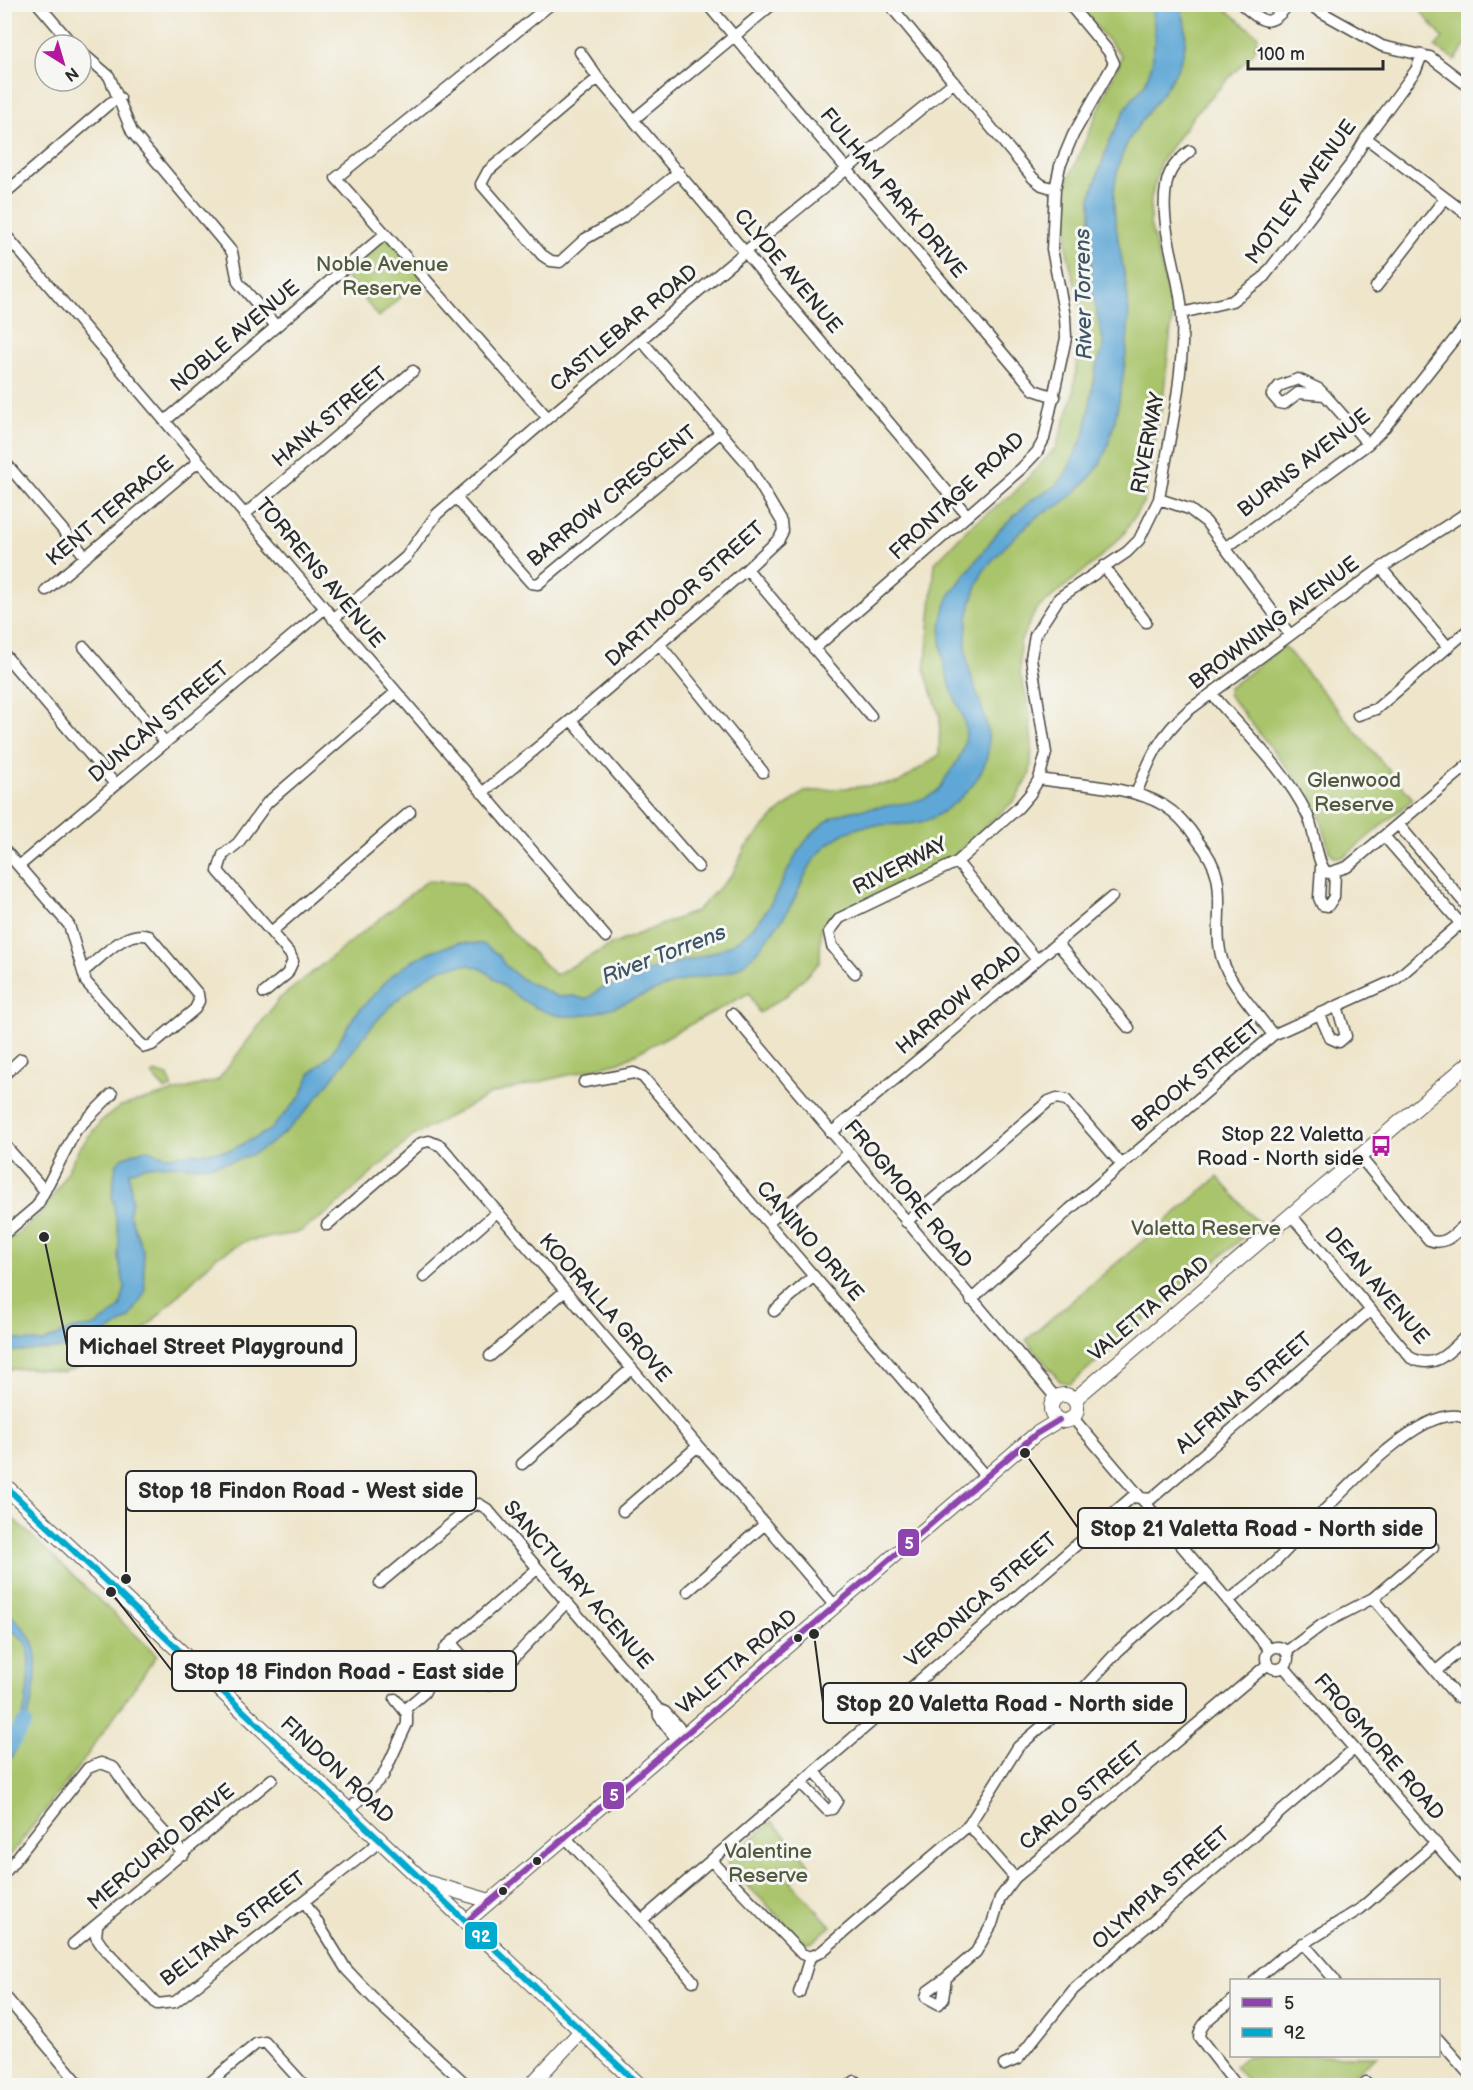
<svg xmlns="http://www.w3.org/2000/svg" width="1473" height="2090" viewBox="0 0 1473 2090" font-family="'Balsamiq Sans',sans-serif">
	<style>
		.green { fill: #a9c46a; stroke: #6a784a; stroke-width: 1.5 }
		.water { fill: #5fa7d6; stroke: #456980; stroke-width: 1.5 }
		.lines { fill: none; stroke-linecap: round; stroke-linejoin: round }
		.river { stroke: #5fa7d6; stroke-width: 16 }
		.minor-casing { stroke: #484743; stroke-width: 13 }
		.tertiary-casing { stroke: #484743; stroke-width: 16 }
		.secondary-casing { stroke: #484743; stroke-width: 17 }
		.minor { stroke: #fff; stroke-width: 10 }
		.tertiary { stroke: #fff; stroke-width: 14 }
		.secondary { stroke: #fff; stroke-width: 15 }
		.bus-1-casing { stroke: #f6f6f2; stroke-width: 10 }
		.bus-2-casing { stroke: #f6f6f2; stroke-width: 10 }
		.bus-1 { stroke: #8e44ad; stroke-width: 6 }
		.bus-2 { stroke: #00a9ce; stroke-width: 6 }
		.bus-dot { fill: #2b2b2b; stroke: #f6f6f2; stroke-width: 2 }
		.labels { text-anchor: middle; dominant-baseline: central; stroke-width: 6; stroke-linejoin: round; paint-order: stroke }
		.street-label { font-size: 21px; fill: #2b2b2b; stroke: #f6f6f2 }
		.park-label { font-size: 21px; fill: #51593e; stroke: #f6f6f2 }
		.poi-label { font-size: 21px; fill: #2b2b2b; stroke: #f6f6f2; text-anchor: end }
		.water-label { font-size: 22px; font-style: italic; fill: #3d5667; stroke: #f6f6f2 }
		.leader { fill: none; stroke: #2b2b2b; stroke-width: 2 }
		.callout-dot { fill: #2b2b2b; stroke: #f6f6f2; stroke-width: 2 }
		.callout { fill: #f6f6f2; stroke: #2b2b2b; stroke-width: 2 }
		.callout-label { font-size: 22px; text-anchor: middle; font-weight: bold; fill: #2b2b2b }
		.line-badge { stroke: #f6f6f2; stroke-width: 2 }
		.badge-label { font-size: 16px; text-anchor: middle; font-weight: bold; fill: #fff }
	</style>
	<rect width="100%" height="100%" fill="#f6f6f2"/>
	<filter id="ink" filterUnits="userSpaceOnUse"><feTurbulence type="fractalNoise" baseFrequency=".0167" numOctaves="2"/><feDisplacementMap in="SourceGraphic" scale="12" xChannelSelector="R" yChannelSelector="G"/><feConvolveMatrix kernelMatrix="1 2 1 2 8 2 1 2 1" color-interpolation-filters="sRGB"/></filter>
	<filter id="wash" filterUnits="userSpaceOnUse"><feTurbulence type="fractalNoise" baseFrequency=".008" numOctaves="4" result="noise"/><feDisplacementMap in="SourceGraphic" scale="24" xChannelSelector="R" yChannelSelector="G"/><feGaussianBlur stdDeviation="1.35" result="paint"/><feColorMatrix in="noise" values="0 0 0 0 0 0 0 0 0 0 0 0 0 0 0 0 0 1.4 0 .05"/><feComposite in="paint" operator="in"/></filter>
	<g filter="url(#wash)">
		<rect width="100%" height="100%" fill="#eee5ca"/>
		<path class="green" d="M1076,5H1221L1258,36L1254,52L1194,115L1160,163L1151,199L1150,224L1173,312L1163,399L1144,501L1123,535L1095,562L1036,610L1020,642V673L1029,707L1032,746L1030,775L1016,799L951,858L831,916L821,928L820,962L787,995L759,1013L749,993L620,1062L491,1094L413,1136L329,1212L298,1233L246,1241L216,1257L140,1334L108,1358L63,1372L27,1368L5,1370L4,1245L40,1214L59,1187L78,1150L101,1121L121,1106L218,1080L279,999L427,881L464,883L555,975L611,945L696,911L732,875L745,848L775,815L804,792L898,783L939,755L940,716L925,672L935,563L968,528L1014,493L1056,447L1073,396L1082,315L1067,252L1066,185L1122,56Z
			M1422,5H1468V42L1455,60L1435,47L1443,38L1418,8Z
			M385,234L423,277L379,317L341,272Z
			M1284,646L1413,799L1344,857H1335L1329,851L1322,823L1312,799L1228,694L1229,688Z
			M154,1072L168,1076L173,1088L165,1090L152,1075Z
			M1218,1177L1259,1224L1070,1384L1060,1381L1026,1340Z
			M4,1510L157,1655L83,1761L5,1862Z
			M772,1821L810,1865L791,1882L831,1926L811,1943H805L728,1866L727,1861Z
			M1247,2056H1377L1341,2085L1251,2086L1234,2066Z"/>
		<path class="water" d="M1148,5H1180C1202,64 1155,95 1129,140C1119,158 1113,183 1114,204C1115,236 1125,267 1128,299C1131,336 1118,436 1098,467C1091,478 1076,492 1065,501C1058,507 1048,510 1040,515C1029,522 985,565 981,576C970,601 963,632 967,660C973,694 1001,735 982,770C971,792 941,819 917,823C890,827 869,820 842,835C800,858 805,894 777,926C765,941 756,956 739,967C724,977 709,974 693,978C653,987 618,1012 576,1016C547,1019 521,1001 500,983C493,978 485,969 476,967C466,963 449,966 439,970C427,975 417,984 407,992C351,1036 324,1108 267,1146C245,1161 220,1165 194,1166C171,1166 150,1161 129,1173L132,1200L129,1214L143,1250L145,1292L130,1318L98,1338L71,1348L5,1352V1335L24,1341L43,1342L73,1329L93,1327L114,1313L120,1307L125,1288L118,1257L119,1237L112,1195L116,1164L122,1158L145,1149L166,1156L231,1150L270,1130L301,1096L310,1074L330,1055L354,1016L391,976L412,961L431,951L458,943L483,944L499,955L504,964L520,978L558,997L573,996L585,999C593,996 597,990 604,987C619,981 635,975 651,970C684,959 720,957 747,933C785,900 786,844 832,818C859,803 922,810 940,788C943,784 944,780 947,776C955,766 961,757 964,745C970,726 959,710 953,693C941,663 935,626 949,596L1000,529L1030,501L1057,485L1065,475L1085,433L1096,368L1104,345L1091,287V195L1109,142L1127,106L1145,84L1152,64L1155,38L1153,15Z
			M5,1611C18,1621 29,1631 34,1647C43,1672 24,1747 5,1766C4,1749 17,1734 22,1718C27,1704 32,1658 26,1644C22,1636 12,1631 5,1627Z"/>
		<g class="lines">
			<path class="river" d="M4,1753L24,1724"/>
		</g>
	</g>
	<g filter="url(#ink)">
		<g class="lines">
			<defs>
				<path id="minor" d="M38,4L73,45
					M707,4L1034,390L1055,397
					M889,4L1033,178L1042,185L1055,189
					M1241,4C1263,22 1268,30 1289,4
					M1307,4L1382,46L1430,57L1468,86
					M81,52L109,76L132,132L232,252L238,282L276,326
					M580,52L598,78L967,515
					M598,78L488,171L481,184L542,255L551,261L560,262L585,239L622,218L679,172
					M633,120L773,4
					M1366,138L1468,215
					M4,194L110,103L120,98
					M4,233L606,937
					M1376,287L1445,198
					M1182,313L1232,301L1263,278L1350,165L1366,138L1416,70L1422,55
					M1325,395L1319,389L1298,379L1279,386L1272,395L1279,403L1284,404L1298,393L1325,395L1368,444
					M548,418L336,178L551,4
					M165,421L385,234
					M4,461L86,557
					M456,498L531,583L538,584L721,432
					M1159,499L1189,509L1206,522L1290,635
					M244,515L413,371
					M1227,547L1368,444L1385,427L1468,322
					M1104,566L1146,622
					M1381,568L1448,647
					M747,569L871,716
					M46,590L199,461
					M333,619L406,557L437,514L548,418L746,251L954,82
					M660,645L763,772
					M84,647L165,742
					M814,649L1022,468L1037,452L1044,439L1066,338L1065,317L1052,249L1055,189L1060,166L1073,135L1114,63L1109,52L1069,4
					M4,654L115,784
					M1212,694C1244,732 1285,769 1307,814C1315,829 1316,866 1328,873L1347,867L1468,765
					M1358,715L1376,709L1468,630
					M571,720L698,867
					M1039,779C1075,785 1132,786 1163,805C1178,814 1189,827 1198,841C1206,851 1214,864 1217,877C1223,904 1214,933 1222,959C1231,986 1256,1011 1273,1035
					M482,793L571,720L747,569L779,539L783,531L782,522L747,463L641,340
					M1136,794C1150,758 1159,736 1189,710L1381,568L1468,512
					M1398,824L1468,907
					M1384,836L1468,932
					M4,849L69,925L86,982L139,1042L145,1047L152,1045L195,1009L199,1001L198,994L149,936C125,929 102,957 84,971
					M957,862L1037,960
					M19,866L324,609
					M1321,866L1319,898L1322,905L1328,906L1334,897L1335,873
					M271,932L410,812
					M1057,943L1129,1028
					M855,973L832,946L829,932L840,918L957,862L1018,808L1030,794L1039,779L1046,753L1031,658L1035,635L1059,598L1127,552L1139,540L1159,499C1169,438 1185,376 1182,314C1180,272 1159,229 1166,187C1168,170 1177,161 1190,151
					M264,993L287,974L293,961L290,954L218,871L223,855L238,843L267,803L395,693
					M1319,1013L1330,1038L1339,1042L1346,1036L1337,1006
					M732,1014L1056,1398
					M4,1075L21,1059
					M584,1082L634,1073L643,1077L986,1477
					M831,1133L1112,897
					M4,1144L45,1191
					M1360,1157L1429,1240C1446,1247 1456,1232 1468,1222
					M1291,1215L1411,1358C1436,1371 1451,1350 1468,1334
					M768,1222L848,1154
					M906,1222L1049,1101L1057,1098L1066,1100L1122,1165
					M327,1225L421,1143L429,1141L441,1146L835,1606
					M4,1234L37,1206L76,1130L112,1094
					M424,1277L497,1212
					M971,1300L1070,1209L1273,1035L1395,980L1468,917
					M774,1311L814,1276
					M490,1356L565,1291
					M1073,1418L1270,1650
					M522,1464L631,1369
					M623,1511L698,1446
					M380,1583L472,1506L479,1504L487,1509L658,1709L665,1712L685,1734
					M688,1591L765,1524
					M1373,1598L1457,1697
					M1228,1601C1244,1588 1260,1576 1274,1563C1306,1533 1423,1389 1468,1420
					M451,1643L488,1685L566,1603
					M1266 1658a11 11 0 1 1 22 0a11 11 0 1 1-22 0Z
					M1286,1652L1323,1624L1373,1598L1433,1547
					M1284,1667L1468,1881
					M1436,1671L1468,1644
					M904,1692L920,1712
					M405,1709L424,1693L446,1647L537,1569
					M658,1709L659,1716L677,1740
					M801,1783L827,1810L832,1809L837,1801L815,1771
					M349,1810L383,1776L407,1724V1714L395,1699
					M969,1825L1015,1878
					M565,1837L642,1920L693,1981
					M712,1861L802,1954L810,1957
					M4,1874L88,1768L101,1763L114,1768L138,1804L184,1854
					M305,1902L346,1969L378,2003L468,2086
					M642,1920L1132,1497L1151,1499L1371,1310
					M97,1927L96,1937L102,1946L157,2004L175,2002L381,1841
					M1303,1943L1335,1980
					M73,1944L272,1779
					M946,1978L976,1952L992,1924L1000,1898L1015,1878L1268,1664
					M946,1978L943,1999L939,2004L926,1997L928,1991Z
					M1255,1980L1281,1958L1360,1909L1436,1843
					M799,1993L810,1957L821,1952L969,1825L1018,1747L1074,1699L1118,1651L1206,1575
					M4,1995L81,2086
					M1232,2001C1221,2010 1199,2022 1199,2037L1237,2086
					M1438,2039L1468,2073
					M1004,2065L1018,2059L1074,1989L1354,1749
					M1366,2082L1370,2086
					M206,2086L256,2044L265,2042L305,2086
					M849,2086L855,2081"/>
				<path id="tertiary" d="M1051 1408a13 13 0 1 1 26 0a13 13 0 1 1-26 0Z
					M1075,1399L1468,1064
					M425,1882L490,1901
					M466,1922L1036,1434L1059,1420
					M530,2086L581,2031"/>
				<path id="secondary" d="M4,1485L640,2086"/>
			</defs>
			<use href="#minor" class="minor-casing"/>
			<use href="#tertiary" class="tertiary-casing"/>
			<use href="#secondary" class="secondary-casing"/>
			<use href="#minor" class="minor"/>
			<use href="#tertiary" class="tertiary"/>
			<use href="#secondary" class="secondary"/>
			<defs>
				<path id="bus-1" d="M466,1922L1036,1434L1059,1420"/>
				<path id="bus-2" d="M4,1485L640,2086"/>
			</defs>
			<use href="#bus-1" class="bus-1-casing"/>
			<use href="#bus-2" class="bus-2-casing"/>
			<use href="#bus-1" class="bus-1"/>
			<use href="#bus-2" class="bus-2"/>
		</g>
	</g>
	<defs>
		<symbol id="bus-bare" viewBox="-9 -9 18 18"><path d="M-5-6H5V4H4V6H2V4H-2V6H-4V4H-5ZM-3.5-4V0h7V-4ZM-3.5 1.2v1.5H-2V1.2ZM2 1.2v1.5H3.5V1.2Z" fill="#b5179e" stroke="#f6f6f2" stroke-width="2.5" paint-order="stroke"/></symbol>
	</defs>
	<g fill-rule="evenodd">
		<use href="#bus-bare" x="1366" y="1131" width="30" height="30"/>
	</g>
	<g class="bus-dot">
		<circle cx="798" cy="1638" r="5"/>
		<circle cx="537" cy="1861" r="5"/>
		<circle cx="503" cy="1891" r="5"/>
	</g>
	<g class="labels">
		<g class="street-label">
			<text transform="translate(1301 192) rotate(-54)">MOTLEY AVENUE</text>
			<text transform="translate(893 193) rotate(50)">FULHAM PARK DRIVE</text>
			<text transform="translate(788 271) rotate(50)">CLYDE AVENUE</text>
			<text transform="translate(624 328) rotate(-40)">CASTLEBAR ROAD</text>
			<text transform="translate(235 336) rotate(-40)">NOBLE AVENUE</text>
			<text transform="translate(330 417) rotate(-40)">HANK STREET</text>
			<text transform="translate(1148 443) rotate(-79)">RIVERWAY</text>
			<text transform="translate(1304 463) rotate(-38)">BURNS AVENUE</text>
			<text transform="translate(612 496) rotate(-39)">BARROW CRESCENT</text>
			<text transform="translate(957 496) rotate(-43)">FRONTAGE ROAD</text>
			<text transform="translate(110 511) rotate(-40)">KENT TERRACE</text>
			<text transform="translate(320 573) rotate(50)">TORRENS AVENUE</text>
			<text transform="translate(685 594) rotate(-42)">DARTMOOR STREET</text>
			<text transform="translate(1274 623) rotate(-37)">BROWNING AVENUE</text>
			<text transform="translate(159 722) rotate(-40)">DUNCAN STREET</text>
			<text transform="translate(900 866) rotate(-27)">RIVERWAY</text>
			<text transform="translate(959 1000) rotate(-40)">HARROW ROAD</text>
			<text transform="translate(1196 1076) rotate(-40)">BROOK STREET</text>
			<text transform="translate(908 1194) rotate(50)">FROGMORE ROAD</text>
			<text transform="translate(810 1241) rotate(49)">CANINO DRIVE</text>
			<text transform="translate(1377 1286) rotate(49)">DEAN AVENUE</text>
			<text transform="translate(605 1308) rotate(49)">KOORALLA GROVE</text>
			<text transform="translate(1149 1309) rotate(-40)">VALETTA ROAD</text>
			<text transform="translate(1244 1393) rotate(-41)">ALFRINA STREET</text>
			<text transform="translate(578 1585) rotate(49)">SANCTUARY ACENUE</text>
			<text transform="translate(981 1600) rotate(-41)">VERONICA STREET</text>
			<text transform="translate(737 1662) rotate(-40)">VALETTA ROAD</text>
			<text transform="translate(1379 1747) rotate(49)">FROGMORE ROAD</text>
			<text transform="translate(337 1770) rotate(43)">FINDON ROAD</text>
			<text transform="translate(1082 1796) rotate(-40)">CARLO STREET</text>
			<text transform="translate(161 1847) rotate(-40)">MERCURIO DRIVE</text>
			<text transform="translate(1161 1888) rotate(-41)">OLYMPIA STREET</text>
			<text transform="translate(233 1929) rotate(-37)">BELTANA STREET</text>
		</g>
		<g class="park-label">
			<text x="382" y="264">Noble Avenue<tspan x="382" dy="24">Reserve</tspan></text>
			<text x="1354" y="780">Glenwood<tspan x="1354" dy="24">Reserve</tspan></text>
			<text x="1206" y="1228">Valetta Reserve</text>
			<text x="768" y="1851">Valentine<tspan x="768" dy="24">Reserve</tspan></text>
		</g>
		<g class="poi-label">
			<text x="1364" y="1134">Stop 22 Valetta<tspan x="1364" dy="24">Road - North side</tspan></text>
		</g>
		<g class="water-label">
			<text transform="translate(1084 294) rotate(-91)">River Torrens</text>
			<text transform="translate(664 955) rotate(-21)">River Torrens</text>
		</g>
	</g>
	<path class="leader" d="M44 1237L67 1346M126 1579L126 1491M1025 1453L1078 1528M111 1592L172 1671M814 1634L823 1703"/>
	<g class="callout-dot">
		<circle cx="44" cy="1237" r="6"/>
		<circle cx="126" cy="1579" r="6"/>
		<circle cx="1025" cy="1453" r="6"/>
		<circle cx="111" cy="1592" r="6"/>
		<circle cx="814" cy="1634" r="6"/>
	</g>
	<g class="callout">
		<rect x="67" y="1326" width="289" height="40" rx="6"/>
		<rect x="126" y="1471" width="350" height="40" rx="6"/>
		<rect x="1078" y="1508" width="358" height="40" rx="6"/>
		<rect x="172" y="1651" width="344" height="40" rx="6"/>
		<rect x="823" y="1683" width="363" height="40" rx="6"/>
	</g>
	<g class="callout-label">
		<text x="211" y="1354">Michael Street Playground</text>
		<text x="301" y="1498">Stop 18 Findon Road - West side</text>
		<text x="1257" y="1536">Stop 21 Valetta Road - North side</text>
		<text x="344" y="1679">Stop 18 Findon Road - East side</text>
		<text x="1005" y="1711">Stop 20 Valetta Road - North side</text>
	</g>
	<g class="line-badge">
		<rect x="897" y="1528" width="23" height="29" rx="6" fill="#8e44ad"/>
		<rect x="602" y="1781" width="23" height="29" rx="6" fill="#8e44ad"/>
		<rect x="464" y="1921" width="34" height="29" rx="6" fill="#00a9ce"/>
	</g>
	<g class="badge-label">
		<text x="909" y="1549">5</text>
		<text x="614" y="1801">5</text>
		<text x="481" y="1942">92</text>
	</g>
	<rect width="1473" height="2090" fill="none" stroke="#f6f6f2" stroke-width="24"/>
	<rect x="1230" y="1979" width="210" height="78" fill="#f6f6f2" stroke="#a5a5a2" stroke-width="1.5"/>
	<rect x="1242" y="1998" width="30" height="9" fill="#8e44ad" stroke="#a5a5a2" stroke-width="1.5"/>
	<text x="1284" y="2009" font-size="18" fill="#2b2b2b">5</text>
	<rect x="1242" y="2028" width="30" height="9" fill="#00a9ce" stroke="#a5a5a2" stroke-width="1.5"/>
	<text x="1284" y="2039" font-size="18" fill="#2b2b2b">92</text>
	<g transform="translate(63 63) rotate(143)"><circle r="28" fill="#f6f6f2" stroke="#a5a5a2" stroke-width="1.5"/>
	<path d="M0-4.5L10 22L0 15L-10 22Z" fill="#b5179e"/>
	<text y="-9" font-size="16" font-weight="bold" text-anchor="middle" fill="#2b2b2b">N</text>
	</g>
	<path d="M1248 60v9h135v-9" fill="none" stroke="#2b2b2b" stroke-width="3"/>
	<text x="1257" y="60" font-size="18" fill="#2b2b2b" stroke="#f6f6f2" stroke-width="4.5" paint-order="stroke">100 m</text>
</svg>
